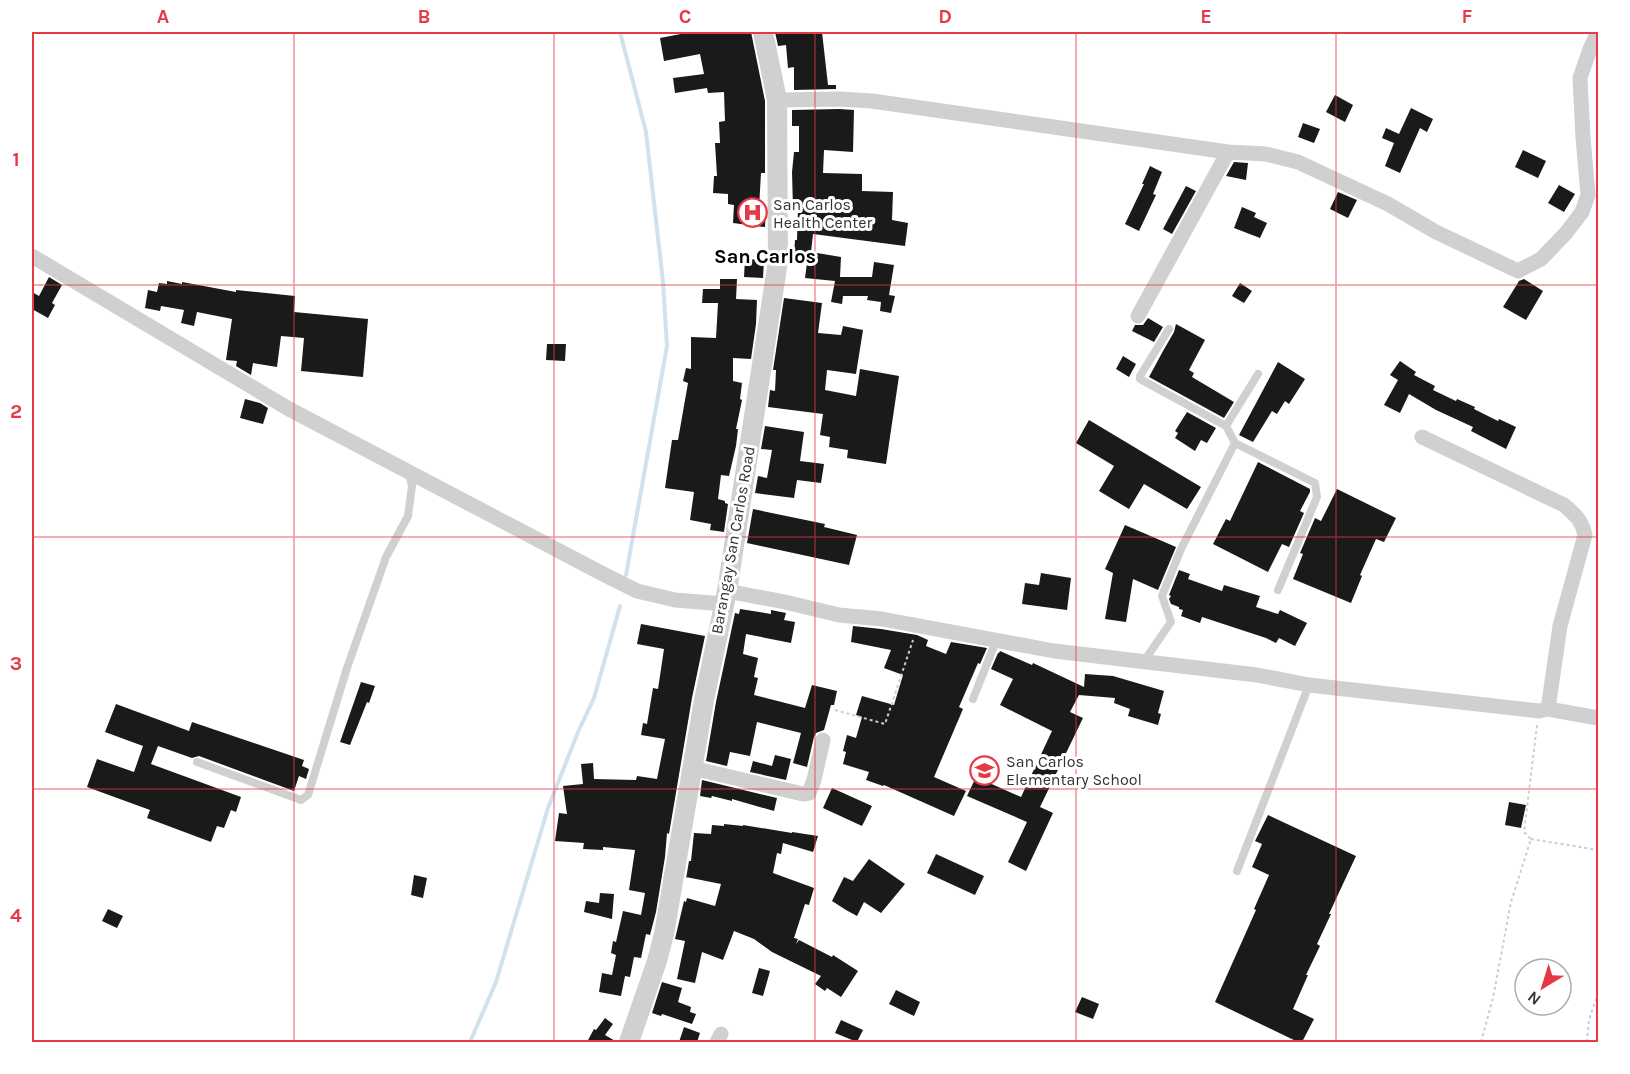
<svg xmlns="http://www.w3.org/2000/svg" width="1630" height="1074" viewBox="0 0 1630 1074" font-family="Karla,sans-serif">
	<style>
		.lines { fill: none; stroke-linecap: round; stroke-linejoin: round }
		.stream { stroke: #cfe2ee; stroke-width: 4 }
		.building { fill: #1a1a1a }
		.path { stroke: #cdcdcd; stroke-width: 2; stroke-dasharray: 3 3; stroke-linecap: butt }
		.service { stroke: #d0d0d0; stroke-width: 8 }
		.minor { stroke: #d0d0d0; stroke-width: 15 }
		.tertiary { stroke: #d0d0d0; stroke-width: 20 }
		.grid { fill: none; stroke: #e63946; stroke-width: 1.5; stroke-opacity: 0.55 }
		.labels { text-anchor: middle; dominant-baseline: central; stroke-width: 6; stroke-linejoin: round; paint-order: stroke }
		.poi-label { font-size: 16px; fill: #333; stroke: #fff; text-anchor: start }
		.street-label { font-size: 16px; fill: #333; stroke: #fff }
		.quarter-label { font-size: 20px; font-weight: bold; fill: #000; stroke: #fff }
		.neatline { fill: none; stroke: #e63946; stroke-width: 2 }
		.grid-label { font-size: 20px; text-anchor: middle; font-weight: bold; fill: #e63946 }
	</style>
	<rect width="100%" height="100%" fill="#fff"/>
	<g class="lines">
		<path class="stream" d="M620,32L646,132L663,282L667,346L626,575
			M470,1042L496,982L548,808L578,732L594,698L620,606"/>
	</g>
	<path class="building" d="M691,32H751L765,101V173H761L759,208H766L765,227L733,223L734,205L728,204V194L713,193L714,176H717L715,143H720L719,122L725,121L724,92L708,93L707,88L675,93L673,78L704,74L700,54L664,61L660,38Z
		M775,32H822L828,85H836V89L794,90V67L788,68L786,45L778,46Z
		M1335,95L1353,105L1345,122L1326,112Z
		M1411,108L1433,119L1427,132L1420,128L1400,173L1385,166L1394,143L1382,138L1386,128L1399,134Z
		M839,109L854,110L853,152L824,150L823,173L862,174V191L893,192L892,220L908,223L905,246L813,234L811,252L841,257L840,277H872L874,262L894,265L889,295L895,296L891,313L880,311L881,302L867,300L868,296H843L842,304L831,302L835,281L805,278L808,255L794,254L795,240H797L798,208H793L792,172L794,152H799V126H792V110Z
		M1303,123L1320,129L1314,143L1298,137Z
		M1523,150L1546,161L1538,178L1515,167Z
		M1234,162L1248,163L1246,180L1226,176Z
		M1150,166L1162,172L1153,194L1156,195L1139,231L1125,224L1144,184H1142Z
		M1559,185L1575,194L1564,212L1548,203Z
		M1186,186L1196,191L1172,234L1163,229Z
		M1338,192L1357,200L1348,218L1330,209Z
		M1242,207L1256,213L1254,217L1267,223L1260,238L1234,228Z
		M745,259L764,260L763,278L744,277Z
		M49,277L62,285L52,303L55,305L48,318L32,309V292L39,296Z
		M720,279H737L736,299L757,300L756,324L751,359L733,358V381L742,383L740,399L742,400L736,429H738L736,446L729,476L721,475L718,499L725,501V503L728,504L724,532L710,530L711,524L690,520L694,492L665,488L672,440H678L688,383L683,381L686,368L691,369V337L716,338L718,303H702L703,289H720Z
		M1524,279L1543,291L1526,320L1503,307L1519,281Z
		M167,281L182,284V282L236,292V290L295,296L294,312L368,319L363,377L301,371L304,338L281,336L277,367L253,363L251,375L236,366L237,361L226,360L232,319L197,312L194,326L181,323L184,310L161,306L160,311L145,308L148,290L157,292L159,283L167,284Z
		M1240,283L1252,291L1244,303L1232,296Z
		M784,298L822,303L818,333L841,335L843,326L863,330L856,374L827,370L825,390L856,396L860,369L899,376L886,464L847,458L848,450L829,447L830,437L820,435L823,414L768,407L770,390L775,391L776,370H773Z
		M1148,318L1163,327L1154,342L1132,331L1135,325H1143Z
		M1176,324L1205,340L1189,370L1194,373L1192,377L1234,402L1224,418L1149,377L1163,351L1174,332Z
		M547,344H566L565,361L546,360Z
		M1123,356L1136,364L1129,377L1116,369Z
		M1400,361L1416,372L1414,375L1435,386L1433,390L1456,401L1457,399L1475,407L1474,409L1498,421L1499,419L1516,427L1506,449L1471,431L1473,427L1436,410L1409,394L1400,413L1384,405L1398,380L1390,375Z
		M1278,362L1305,379L1289,404L1285,401L1277,414L1272,411L1253,442L1239,435Z
		M245,399L260,403L268,408L263,424L240,418Z
		M1187,412L1216,428L1207,443L1201,440L1195,451L1175,438L1178,433L1175,431Z
		M1089,420L1201,487L1187,509L1144,484L1129,509L1099,491L1114,466L1076,443Z
		M765,426L804,432L800,461L824,464L821,483L797,480L794,498L755,493L758,476L767,478L772,450L761,449Z
		M1258,462L1310,489V492L1300,511L1304,513L1289,547L1282,544L1268,572L1213,544L1226,519L1230,521Z
		M1337,489L1396,518L1384,542L1376,539L1360,575L1362,576L1351,603L1293,579L1303,554L1300,553L1315,518L1321,521Z
		M753,509L825,524L824,527L857,535L849,565L747,543Z
		M1125,525L1176,547L1158,590L1133,579L1126,622L1105,619L1113,573L1105,569Z
		M1179,570L1190,574L1188,579L1222,591L1224,585L1260,596L1256,607L1278,614L1280,610L1307,623L1295,646L1279,638L1276,643L1266,638L1202,617L1200,623L1181,616L1183,610L1179,609V607L1171,604L1169,599L1171,596L1169,595Z
		M1041,573L1071,578L1067,610L1022,604L1025,583L1039,585Z
		M740,609L771,614V610L786,613L784,620L795,622L791,643L746,634L743,654L758,658L754,677L758,678L754,695L805,708L812,685L837,691L834,705H831L824,730L816,733L814,737L807,767L793,763L801,733L757,722L750,756L730,752L727,766L706,761L716,702L735,613L739,614Z
		M641,624L705,636L692,698L669,834L667,833L665,857L656,912L650,935L646,934L641,958L634,957L630,977L625,976L621,996L599,992L602,973L612,975L616,955L611,953L613,941L616,942L623,911L641,915L645,893L629,890L635,850L603,847V850L583,849L584,843L555,841L559,813L567,814L563,786L583,784L581,764L593,763L594,779L636,780L637,776L657,779L665,739L641,735L643,723L647,724L653,688L658,689L664,649L637,644Z
		M853,626L881,629L917,635L928,640L926,646L946,654L951,642L987,648L980,664L978,663L959,707L963,709L934,777L966,791L954,816L884,785L883,786L866,780L869,772L843,764L846,752L843,751L847,735L856,738L862,717L856,715L862,696L894,705L903,675L884,668L891,650L851,642Z
		M1000,651L1032,665L1033,663L1084,687L1085,674L1113,676L1164,691L1158,713L1161,714L1158,725L1128,716L1130,709L1114,703L1115,698L1079,695L1070,712L1083,718L1040,807L1053,813L1026,871L1008,862L1027,822L967,796L976,777L1021,797L1052,731L1000,705L1013,679L991,669L998,653H999Z
		M361,682L375,686L369,703L367,702L350,745L340,742Z
		M116,704L189,731L192,722L304,760L302,766L309,769L306,779L299,776L294,791L199,756L192,758L158,746L151,764L241,797L236,812L231,810L224,828L217,826L211,842L147,818L150,810L87,787L97,759L134,772L143,746L105,732Z
		M775,755L791,759L786,780L750,772L753,761L772,766Z
		M702,780L777,798L774,811L732,799V801L712,796L711,798L700,796Z
		M832,788L872,806L862,826L823,808Z
		M1509,802L1526,805L1521,828L1505,825Z
		M1268,815L1356,856L1329,914H1331L1317,944L1320,946L1306,975H1308L1293,1009L1314,1019L1302,1042H1298L1215,1002L1256,910L1254,909L1269,875L1252,867L1262,844L1255,841Z
		M724,824L743,826V825L792,833V832L818,836L813,852L783,843L781,854L777,853L773,873L814,888L809,905L805,904L794,938L798,939L796,944L799,940L832,957L833,955L858,971L841,997L827,988L825,991L815,984L821,976L772,952L754,939L734,931L723,960L702,952L695,983L677,979L685,941L675,939L684,901L686,902L687,898L715,906L721,884L686,877V879L689,861H691L694,833L711,834L712,825L724,826Z
		M936,854L984,876L975,895L927,873Z
		M869,859L905,884L881,913L864,902L857,916L846,910L832,901L844,877L853,881Z
		M414,875L427,878L423,898L411,895Z
		M600,893L614,894L612,919L584,912L586,901L599,903Z
		M108,909L123,916L117,928L102,921Z
		M759,968L770,971L763,996L752,993Z
		M662,982L682,988L678,1002L691,1007L690,1012L696,1014L692,1024L662,1014L661,1016L652,1013Z
		M896,990L920,1002L914,1016L889,1004Z
		M1082,997L1099,1004L1093,1019L1075,1012Z
		M605,1018L613,1024L605,1035L617,1042H587L594,1029L596,1030Z
		M841,1020L863,1030L857,1042L835,1033Z
		M684,1027L700,1033L697,1042H679Z"/>
	<g class="lines">
		<path class="path" d="M835,710L885,724L913,640
			M1531,839L1598,850
			M1481,1042L1493,998L1511,902L1531,839L1524,832L1537,725
			M1587,1042L1589,1020L1598,993"/>
		<path class="service" d="M1169,329L1140,376V379L1226,426
			M1235,443L1315,483L1317,497L1278,590
			M1144,661L1171,622L1162,596L1181,549L1235,443L1226,426L1258,374
			M973,699L996,641
			M197,762L301,800L308,795L347,668L386,557L408,516L412,486L409,473
			M1237,871L1309,685"/>
		<path class="minor" d="M777,100L839,99L872,101L1228,152L1266,154L1298,162L1388,204L1436,232L1518,271L1541,259L1566,233L1582,212L1588,195L1583,137L1580,78L1590,49L1598,32
			M32,256L289,409L603,574L637,591L675,600L724,604
			M1138,316L1228,152
			M1422,437L1564,505C1575,515 1582,520 1585,535L1560,626L1548,709
			M727,591L785,602L839,615L882,619L1054,651L1257,675L1309,685L1539,711L1548,709L1598,718
			M692,768L803,794L809,793L814,780L823,740
			M717,1042L721,1034"/>
		<path class="tertiary" d="M629,1042L657,961L664,934L704,700L727,591L778,261L777,100L763,32"/>
	</g>
	<path class="grid" d="M294,32V1042M554,32V1042M815,32V1042M1076,32V1042M1336,32V1042M32,285H1598M32,537H1598M32,789H1598"/>
	<defs>
		<symbol id="hospital-ring" viewBox="-11 -11 22 22"><circle r="9.5" fill="#fff" stroke="#e63946" stroke-width="1.5"/><path d="M-5-5h3v3.5h4V-5h3V5h-3V1.5h-4V5h-3Z" fill="#e63946"/></symbol>
		<symbol id="school-ring" viewBox="-11 -11 22 22"><circle r="9.5" fill="#fff" stroke="#e63946" stroke-width="1.5"/><path d="M0-5L7-2L0 1L-7-2ZM-4 1L0 2.5L4 1V4Q0 6-4 4Z" fill="#e63946"/></symbol>
	</defs>
	<g fill-rule="evenodd">
		<use href="#hospital-ring" x="736" y="196" width="33" height="33"/>
		<use href="#school-ring" x="968" y="754" width="33" height="33"/>
	</g>
	<g class="labels">
		<g class="poi-label">
			<text x="773" y="204">San Carlos<tspan x="773" dy="18">Health Center</tspan></text>
			<text x="1006" y="761">San Carlos<tspan x="1006" dy="18">Elementary School</tspan></text>
		</g>
		<g class="street-label">
			<text transform="translate(733 540) rotate(-80)">Barangay San Carlos Road</text>
		</g>
		<g class="quarter-label">
			<text x="765" y="256">San Carlos</text>
		</g>
	</g>
	<rect width="1630" height="1074" fill="none" stroke="#ffffff" stroke-width="66"/>
	<g transform="translate(1543 987) rotate(218)"><circle r="28" fill="#ffffff" stroke="#adadad" stroke-width="1.5"/>
	<path d="M0-4.5L10 22L0 15L-10 22Z" fill="#e63946"/>
	<text y="-9" font-size="16" font-weight="bold" text-anchor="middle" fill="#333333">N</text>
	</g>
	<rect x="33" y="33" width="1564" height="1008" class="neatline"/>
	<g class="grid-label">
		<text x="163" y="23">A</text>
		<text x="424" y="23">B</text>
		<text x="685" y="23">C</text>
		<text x="945" y="23">D</text>
		<text x="1206" y="23">E</text>
		<text x="1467" y="23">F</text>
		<text x="16" y="166">1</text>
		<text x="16" y="418">2</text>
		<text x="16" y="670">3</text>
		<text x="16" y="922">4</text>
	</g>
</svg>
